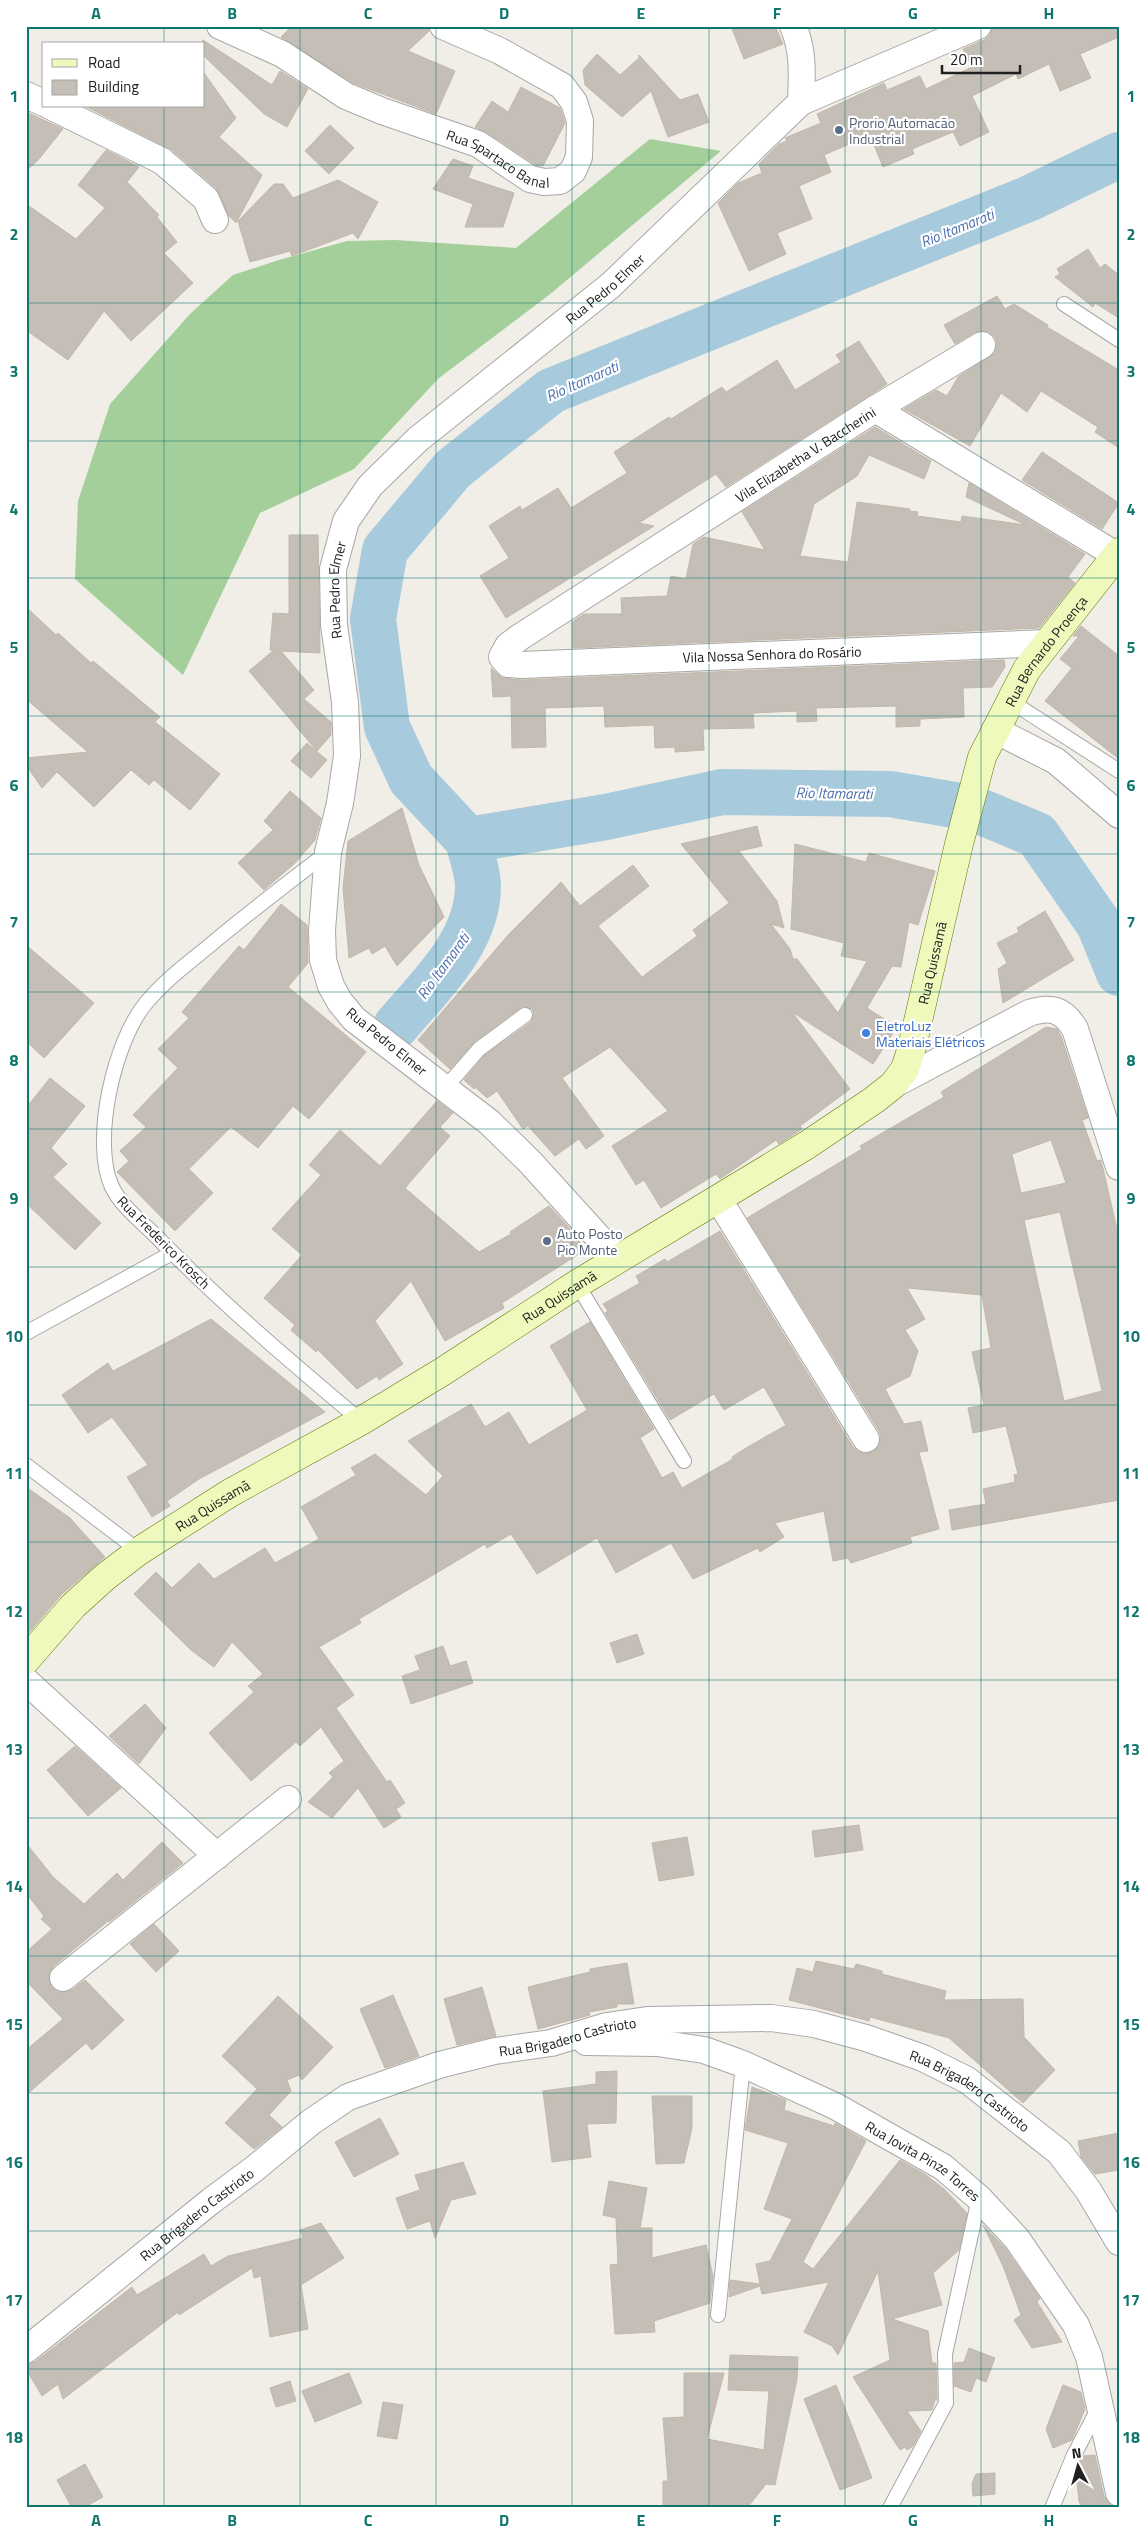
<svg xmlns="http://www.w3.org/2000/svg" width="1145" height="2534" viewBox="0 0 1145 2534" font-family="'Titillium Web',sans-serif">
	<style>
		.forest { fill: #a4cf9b }
		.lines { fill: none; stroke-linecap: round; stroke-linejoin: round }
		.river { stroke: #a7cadd; stroke-width: 46 }
		.building { fill: #c5beb6; stroke: #c2b7a9; fill-rule: evenodd }
		.lane-casing { stroke: #a7a7a7; stroke-width: 16 }
		.street-casing { stroke: #a7a7a7; stroke-width: 28 }
		.secondary-casing { stroke: #5c7806; stroke-width: 29 }
		.lane { stroke: #fff; stroke-width: 14 }
		.street { stroke: #fff; stroke-width: 26 }
		.secondary { stroke: #eef9bb; stroke-width: 28 }
		.grid { fill: none; stroke: #0f766e; stroke-width: 1; stroke-opacity: 0.55 }
		.service-dot { fill: #5c6f8a; stroke: #fff; stroke-width: 2 }
		.shop-dot { fill: #3f7fe0; stroke: #fff; stroke-width: 2 }
		.labels { text-anchor: middle; dominant-baseline: central; stroke-width: 4.5; stroke-linejoin: round; paint-order: stroke }
		.service-label { font-size: 14px; fill: #4e5e75; stroke: #fff; text-anchor: start }
		.street-label { font-size: 14px; fill: #202020; stroke: #fff }
		.shop-label { font-size: 14px; fill: #366cbe; stroke: #fff; text-anchor: start }
		.water-label { font-size: 15px; font-style: italic; fill: #4c71af; stroke: #fff }
		.neatline { fill: none; stroke: #0f766e; stroke-width: 2 }
		.grid-label { font-size: 16px; text-anchor: middle; font-weight: bold; fill: #0f766e }
	</style>
	<rect width="100%" height="100%" fill="#f0eee6"/>
	<path class="forest" d="M650,139L721,151L549,295L439,378L354,469L260,513L183,675L75,579L78,501L110,404L190,314L233,275L279,260L347,241L395,240L516,248Z"/>
	<g class="lines">
		<path class="river" d="M1119,155L1028,199L551,391L453,469L385,550L373,619L387,727L411,779L468,840L606,817L722,792L890,794L972,808L1037,835L1099,924L1119,973
			M396,1026C430,986 478,942 478,886C478,871 471,854 468,840"/>
	</g>
	<path class="building" d="M292,26H428L429,31L408,51L455,71L436,114L353,83L281,37Z
		M731,26H775L783,44L744,59Z
		M993,26H1119V37L1080,54L1091,78L1060,91L1049,64L1018,79L1016,74L972,96L989,132L960,146L953,132L912,149L914,154L883,167L870,135L824,155L831,172L799,186L812,219L777,233L786,254L749,271L718,203L738,183L762,173L759,164L779,144L787,141L785,138L821,123L817,114L884,83L887,90L920,76L926,89L972,67L963,49L984,40L990,35Z
		M203,40L272,85L280,71L308,89L287,127L264,114L204,56V44H200Z
		M597,54L620,75L639,58V55L680,100L698,94L709,122L668,137L651,91L622,117L585,85L583,70Z
		M204,73L236,118L219,137L262,175L236,223L229,216L216,188L172,150L85,106H204Z
		M521,87L560,108L565,123L543,166L536,165L486,132L475,127L492,101L508,112Z
		M26,112L63,129L39,159L26,171Z
		M330,125L354,148L329,174L305,151Z
		M106,150L139,167L127,182L159,215L157,217L177,242L164,253L193,283L131,341L104,311L68,360L26,330V204L76,239L105,208L78,185Z
		M453,159L473,166L468,178L514,193L503,227H465L473,204L433,189Z
		M338,180L378,202L358,239L353,233L292,256L290,251L250,262L238,221L274,184H283L293,198Z
		M1088,249L1100,268L1105,264L1119,275V318L1095,303L1093,307L1055,277L1060,274L1057,269Z
		M997,296L1005,309L1014,304L1048,325L1047,327L1119,370V448L1095,432L1098,427L1041,391L1027,412L1001,393L970,446L904,409L936,390L947,396L958,377L995,353L997,344L995,337L989,332H975L955,344L944,325Z
		M859,341L887,384L726,487L716,474L639,523L654,526L506,618L480,576L509,558L489,526L520,506L522,510L558,488L571,508L627,473L614,452L669,417L671,419L722,387L726,392L777,360L795,390L841,362L836,355Z
		M875,427L931,461L924,479L869,455L857,476L814,504L800,556L848,562L857,502L910,509L909,511L918,512L917,516L961,522L962,516L1026,525L966,497L969,483L1085,554L1068,577L1075,583L1039,628L572,648V622L584,614H622L621,598L667,596L671,576L686,579L693,544L704,537L765,550L742,512Z
		M1042,452L1119,503L1102,529L1022,480Z
		M289,535H318L320,653L281,651L314,690L304,699L331,722V735L317,751L249,671L274,650H270L273,613L289,614Z
		M26,607L56,635L58,633L91,663L93,661L160,717L155,722L220,774L190,810L154,780L149,785L131,770L94,807L57,772L42,788L26,765V758L88,752L26,699Z
		M1081,626L1119,656V759L1045,701L1072,668L1060,659L1079,636H1073Z
		M1004,660L1005,667L992,687L963,688L964,717L920,719V726L896,727V706L816,708L817,721L797,722V711L753,713L754,728L703,729L704,750L675,752V747L655,748L654,725L605,727L604,706L545,708L546,747L512,748L511,696L493,697L491,668L502,678L522,680Z
		M307,743L327,760L311,778L291,761Z
		M290,791L321,818L315,840L295,863L264,890L238,863L273,830L264,821Z
		M402,808L419,865L444,917L397,966L385,946L372,954L369,948L349,958L343,888L348,841Z
		M757,826L762,846L739,851L777,901L784,928L771,924L790,949L793,959H797L838,1013L867,961L841,956L844,943L791,929L795,844L866,862L869,853L935,871L918,925L909,922L901,967L892,966L867,1008L897,1027L873,1064L792,1012L850,1089L800,1126L802,1129L796,1133L779,1144L776,1140L720,1179L716,1174L661,1208L644,1180L636,1185L612,1146L668,1111L610,1047L562,1078L604,1136L586,1149L579,1139L555,1156L528,1126L523,1129L497,1091L487,1098L475,1087L474,1089L464,1080L485,1055L531,1022L534,1014L532,1009L524,1006L520,1008L474,1042L450,1069L418,1040L509,934L561,882L580,906L633,865L649,886L598,926L642,977L697,936L693,930L729,903L681,844Z
		M281,904L307,925L308,963L288,987L366,1052L309,1119L293,1106L258,1148L231,1127L189,1169L213,1193L175,1231L117,1172L129,1161L120,1151L146,1127L133,1115L178,1068L158,1049L189,1018L182,1012L239,946L244,950Z
		M1045,911L1074,960L1003,1003L998,969L1007,963L997,943L1019,932L1017,928Z
		M26,945L94,1003L44,1058L26,1041Z
		M1046,1027L1057,1029L1061,1036L1088,1118L1082,1120L1097,1161L1101,1160L1119,1238V1500L952,1530L949,1510L986,1504L983,1489L1015,1482L1014,1475L1018,1474L1006,1426L973,1433L968,1408L984,1405L972,1352L991,1348L982,1295L907,1288L925,1319L905,1330L918,1351L910,1376L885,1389L904,1424L921,1421L928,1451L919,1452L939,1529L910,1537L912,1543L851,1563L848,1558L833,1561L824,1511L775,1523L784,1537L760,1552L758,1548L693,1579L671,1543L616,1573L597,1538L537,1574L511,1534L487,1548L485,1544L359,1619L361,1623L319,1647L354,1695L336,1708L387,1782L390,1780L405,1803L396,1809L401,1817L384,1828L358,1788L332,1818L308,1802L333,1777L329,1773L344,1761L321,1727L300,1746L296,1742L251,1781L209,1733L254,1692L248,1686L263,1674L232,1642L214,1667L191,1650L134,1594L156,1572L172,1588L199,1563L214,1579L265,1548L275,1563L319,1539L301,1507L356,1475L351,1468L375,1454L426,1495L443,1476L408,1441L471,1404L485,1427L509,1412L529,1445L587,1410L550,1346L590,1322L654,1429L640,1438L662,1478L673,1472L682,1488L733,1459L732,1457L746,1448L786,1425L764,1387L724,1410L714,1394L670,1420L605,1313L608,1311L603,1304L640,1283L636,1276L665,1259L667,1262L720,1231L853,1447L859,1452H873L879,1446L881,1438L879,1431L747,1218L862,1149L860,1146L944,1097L941,1092ZM1051,1140L1066,1183L1021,1193L1012,1154ZM1060,1212L1102,1391L1064,1401L1024,1220Z
		M50,1078L85,1106L51,1148L67,1164L53,1177L101,1223L75,1250L26,1203V1108Z
		M437,1101L453,1113L440,1127L450,1136L405,1188L479,1252L511,1234L510,1232L549,1206L574,1233L585,1250L502,1303L504,1308L445,1341L411,1281L375,1321L403,1364L379,1380L377,1376L357,1389L318,1350L316,1352L291,1330L295,1325L264,1298L302,1255L272,1229L321,1175L309,1165L340,1130L380,1166Z
		M211,1319L325,1412L199,1479L167,1501L170,1506L152,1517L127,1477L148,1465L112,1417L88,1433L62,1395L108,1363L113,1371Z
		M26,1487L70,1518L105,1557L62,1594L26,1636Z
		M637,1634L644,1654L617,1663L610,1643Z
		M443,1646L450,1666L466,1661L473,1683L411,1704L402,1676L420,1670L415,1656Z
		M145,1704L166,1728L139,1764L109,1736Z
		M75,1746L121,1788L88,1816L47,1770Z
		M859,1825L863,1850L815,1857L812,1831Z
		M687,1837L694,1875L659,1881L652,1843Z
		M162,1842L183,1863L109,1922L108,1921L54,1966L49,1973L51,1987L58,1992L72,1990L85,1980L124,2020L92,2050L86,2043L26,2095V2050L63,2019L26,1981V1952L52,1929L41,1919L44,1916L26,1893V1843L53,1877L84,1904L117,1873L123,1880Z
		M154,1924L179,1951L156,1972L130,1944Z
		M816,1961L854,1969L856,1964L882,1971V1974L946,1991L944,2000L1023,1999L1024,2037L1055,2070L1023,2103L949,2038L870,2017L869,2021L789,2000L797,1968L813,1972Z
		M627,1963L634,2004H617V2007L589,2012L590,2015L538,2029L528,1987L590,1972V1969Z
		M482,1987L496,2036L457,2045L444,1999Z
		M393,1995L419,2056L385,2068L360,2009Z
		M278,1996L333,2047L302,2080L299,2075L287,2080L291,2091L269,2115L282,2127L254,2149L225,2123L257,2089L222,2056Z
		M617,2071L616,2123L587,2124L591,2157L552,2162L543,2091L596,2084V2072Z
		M752,2087L786,2100L784,2110L834,2126L835,2123L866,2141L803,2262L813,2269L900,2160L926,2175L944,2189L967,2213L959,2250L933,2273L942,2305L892,2319L928,2331L932,2363H936L937,2400H935L932,2410L907,2411L921,2431L913,2446L907,2450L905,2447L900,2450L853,2377L890,2360L878,2271L838,2355L832,2346L804,2332L829,2282L762,2294L760,2286L729,2297L730,2280L760,2284L756,2264L770,2261L792,2219L764,2209L788,2143L745,2130Z
		M652,2096H692V2128L684,2163L656,2164Z
		M380,2118L399,2154L354,2177L335,2142Z
		M1119,2133V2170L1095,2174L1081,2157L1078,2141Z
		M463,2162L476,2194L451,2200L435,2238L430,2221L407,2229L396,2198L420,2190L415,2175Z
		M609,2181L647,2188L640,2228H652V2258L706,2245L713,2276L710,2303L654,2321L655,2332L615,2334L610,2265L618,2264L616,2218L603,2215Z
		M321,2223L344,2258L301,2285L308,2329L270,2337L261,2276L254,2278L252,2268L179,2315L178,2312L63,2399L58,2384L42,2396L26,2369V2365L35,2362L132,2287L137,2295L204,2254L211,2266L228,2256L303,2238L300,2230Z
		M983,2225L1005,2248L1040,2298L1037,2302L1062,2342L1032,2348L1014,2320L1021,2315L1003,2266Z
		M969,2348L995,2358L986,2382L976,2378L971,2392L954,2386V2363L964,2362Z
		M730,2355L798,2357L797,2379L775,2485L766,2484L747,2508H663V2481H668L663,2418L684,2417V2373H724L707,2439L764,2450L769,2391L728,2390Z
		M349,2373L362,2403L315,2422L302,2391Z
		M290,2381L296,2401L276,2407L270,2388Z
		M836,2385L872,2478L840,2490L804,2399Z
		M1063,2385L1081,2392L1085,2409L1072,2440L1053,2448L1046,2429Z
		M383,2402L403,2405L397,2439L377,2436Z
		M1095,2455L1104,2496L1113,2508H1082L1079,2501L1076,2472L1083,2456Z
		M85,2464L103,2497L83,2508H72L57,2480Z
		M995,2473V2494L973,2496L972,2483L976,2474Z"/>
	<g class="lines">
		<defs>
			<path id="lane" d="M1064,304L1119,340
				M1010,701L1119,771
				M328,852C288,883 248,913 209,946C187,964 164,981 146,1003C114,1041 91,1142 112,1187C121,1206 142,1222 156,1236C220,1302 291,1362 361,1421
				M446,1087L479,1049L525,1015
				M577,1284L684,1461
				M26,1333L172,1253
				M26,1465L139,1551
				M718,2315L743,2064
				M890,2508L946,2403L945,2354L979,2198
				M1052,2508L1074,2455L1098,2409"/>
			<g id="street">
				<path id="s1" d="M220,26L282,54L346,96L382,111L478,144L530,179L544,182L560,181L573,171L579,157L580,121L574,102L562,86L500,51L443,26"/>
				<path d="M26,95L44,103"/>
				<path d="M801,102L978,26"/>
				<path d="M50,106L162,161L206,199L215,220"/>
				<path d="M875,409L982,345"/>
				<path id="s2" d="M1046,643L521,665L508,664L502,657L508,646L520,637L875,409L1116,555"/>
				<path d="M995,730L1056,761L1119,815"/>
				<path d="M893,1085L1029,1013C1051,1006 1063,1009 1075,1029L1119,1167"/>
				<path d="M719,1200L866,1439"/>
				<path id="s3" d="M618,1259L530,1162L489,1122L354,1019L340,1002L331,986L323,960L322,930L328,852L340,803L347,756L345,702L334,625L333,569L346,521L370,486L417,440L611,285L801,102C802,75 804,51 793,26"/>
				<path d="M26,1681L217,1856"/>
				<path d="M63,1978L288,1799"/>
				<path id="s4" d="M586,2042L657,2043L704,2050L743,2064L835,2106L943,2167L979,2198L1017,2239L1076,2325L1089,2357L1119,2493"/>
				<path id="s5" d="M26,2350L211,2201L254,2169L311,2122L348,2097L439,2065L495,2051L551,2043L607,2026L647,2020L771,2018L814,2024L866,2038L923,2058L967,2080L1059,2152L1088,2190L1119,2242"/>
			</g>
			<g id="secondary">
				<path id="s6" d="M26,1660L73,1606L105,1577L139,1551L230,1493L361,1421L442,1372L577,1284L807,1145L874,1100L893,1085L905,1069L912,1047L959,844L982,757L1027,669L1119,552"/>
			</g>
		</defs>
		<use href="#lane" class="lane-casing"/>
		<use href="#street" class="street-casing"/>
		<use href="#secondary" class="secondary-casing"/>
		<use href="#lane" class="lane"/>
		<use href="#street" class="street"/>
		<use href="#secondary" class="secondary"/>
	</g>
	<path class="grid" d="M164,26V44M300,26V2508M436,26V2508M572,26V2508M709,26V2508M845,26V2508M981,26V2508M164,106V2508M26,165H1119M26,303H1119M26,441H1119M26,578H1119M26,716H1119M26,854H1119M26,992H1119M26,1129H1119M26,1267H1119M26,1405H1119M26,1542H1119M26,1680H1119M26,1818H1119M26,1956H1119M26,2093H1119M26,2231H1119M26,2369H1119"/>
	<g class="service-dot">
		<circle cx="839" cy="130" r="5"/>
		<circle cx="547" cy="1241" r="5"/>
	</g>
	<circle class="shop-dot" cx="866" cy="1033" r="5"/>
	<g class="labels">
		<g class="service-label">
			<text x="849" y="122">Prorio Automacão<tspan x="849" dy="16">Industrial</tspan></text>
			<text x="557" y="1233">Auto Posto<tspan x="557" dy="16">Pio Monte</tspan></text>
		</g>
		<g class="street-label">
			<text stroke="none"><textPath href="#s1" startOffset="310">Rua Spartaco Banal</textPath></text>
			<text stroke="none"><textPath href="#s3" startOffset="1219">Rua Pedro Elmer</textPath></text>
			<text stroke="none"><textPath href="#s2" startOffset="914">Vila Elizabetha V. Baccherini</textPath></text>
			<text stroke="none"><textPath href="#s3" startOffset="799">Rua Pedro Elmer</textPath></text>
			<text stroke="none"><textPath href="#s6" startOffset="1510">Rua Bernardo Proença</textPath></text>
			<text transform="translate(772 654) rotate(-2)">Vila Nossa Senhora do Rosário</text>
			<text stroke="none"><textPath href="#s6" startOffset="1174">Rua Quissamã</textPath></text>
			<text transform="translate(387 1041) rotate(39)">Rua Pedro Elmer</text>
			<text transform="translate(164 1242) rotate(45)">Rua Frederico Krosch</text>
			<text stroke="none"><textPath href="#s6" startOffset="649">Rua Quissamã</textPath></text>
			<text stroke="none"><textPath href="#s6" startOffset="244">Rua Quissamã</textPath></text>
			<text stroke="none"><textPath href="#s5" startOffset="638">Rua Brigadero Castrioto</textPath></text>
			<text stroke="none"><textPath href="#s5" startOffset="1058">Rua Brigadero Castrioto</textPath></text>
			<text stroke="none"><textPath href="#s4" startOffset="365">Rua Jovita Pinze Torres</textPath></text>
			<text stroke="none"><textPath href="#s5" startOffset="218">Rua Brigadero Castrioto</textPath></text>
		</g>
		<g class="shop-label">
			<text x="876" y="1025">EletroLuz<tspan x="876" dy="16">Materiais Elétricos</tspan></text>
		</g>
		<g class="water-label">
			<text transform="translate(957 228) rotate(-22)">Rio Itamarati</text>
			<text transform="translate(582 381) rotate(-24)">Rio Itamarati</text>
			<text transform="translate(834 793) rotate(1)">Rio Itamarati</text>
			<text transform="translate(443 966) rotate(-54)">Rio Itamarati</text>
		</g>
	</g>
	<rect width="1145" height="2534" fill="none" stroke="#ffffff" stroke-width="55"/>
	<rect x="42" y="42" width="162" height="65" fill="#ffffff" stroke="#a6a6a6"/>
	<rect x="52" y="59" width="25" height="8" fill="#eef9bb" stroke="#a6a6a6"/>
	<text x="88" y="68" font-size="15" fill="#202020">Road</text>
	<rect x="52" y="80" width="25" height="15" fill="#c5beb6" stroke="#a6a6a6"/>
	<text x="88" y="92" font-size="15" fill="#202020">Building</text>
	<g transform="translate(1078 2466) rotate(354)" stroke="#ffffff" stroke-width="4" paint-order="stroke">
	<path d="M0-4L9 19L0 12L-9 19Z" fill="#202020"/>
	<text y="-8" font-size="14" font-weight="bold" text-anchor="middle" fill="#202020">N</text>
	</g>
	<path d="M942 65v8h78v-8" fill="none" stroke="#202020" stroke-width="2.5"/>
	<text x="950" y="65" font-size="15" fill="#202020" stroke="#ffffff" stroke-width="4" paint-order="stroke">20 m</text>
	<rect x="28" y="28" width="1090" height="2478" class="neatline"/>
	<g class="grid-label">
		<text x="96" y="19">A</text>
		<text x="232" y="19">B</text>
		<text x="368" y="19">C</text>
		<text x="504" y="19">D</text>
		<text x="641" y="19">E</text>
		<text x="777" y="19">F</text>
		<text x="913" y="19">G</text>
		<text x="1049" y="19">H</text>
		<text x="14" y="102">1</text>
		<text x="1131" y="102">1</text>
		<text x="14" y="240">2</text>
		<text x="1131" y="240">2</text>
		<text x="14" y="377">3</text>
		<text x="1131" y="377">3</text>
		<text x="14" y="515">4</text>
		<text x="1131" y="515">4</text>
		<text x="14" y="653">5</text>
		<text x="1131" y="653">5</text>
		<text x="14" y="791">6</text>
		<text x="1131" y="791">6</text>
		<text x="14" y="928">7</text>
		<text x="1131" y="928">7</text>
		<text x="14" y="1066">8</text>
		<text x="1131" y="1066">8</text>
		<text x="14" y="1204">9</text>
		<text x="1131" y="1204">9</text>
		<text x="14" y="1342">10</text>
		<text x="1131" y="1342">10</text>
		<text x="14" y="1479">11</text>
		<text x="1131" y="1479">11</text>
		<text x="14" y="1617">12</text>
		<text x="1131" y="1617">12</text>
		<text x="14" y="1755">13</text>
		<text x="1131" y="1755">13</text>
		<text x="14" y="1892">14</text>
		<text x="1131" y="1892">14</text>
		<text x="14" y="2030">15</text>
		<text x="1131" y="2030">15</text>
		<text x="14" y="2168">16</text>
		<text x="1131" y="2168">16</text>
		<text x="14" y="2306">17</text>
		<text x="1131" y="2306">17</text>
		<text x="14" y="2443">18</text>
		<text x="1131" y="2443">18</text>
		<text x="96" y="2526">A</text>
		<text x="232" y="2526">B</text>
		<text x="368" y="2526">C</text>
		<text x="504" y="2526">D</text>
		<text x="641" y="2526">E</text>
		<text x="777" y="2526">F</text>
		<text x="913" y="2526">G</text>
		<text x="1049" y="2526">H</text>
	</g>
</svg>
